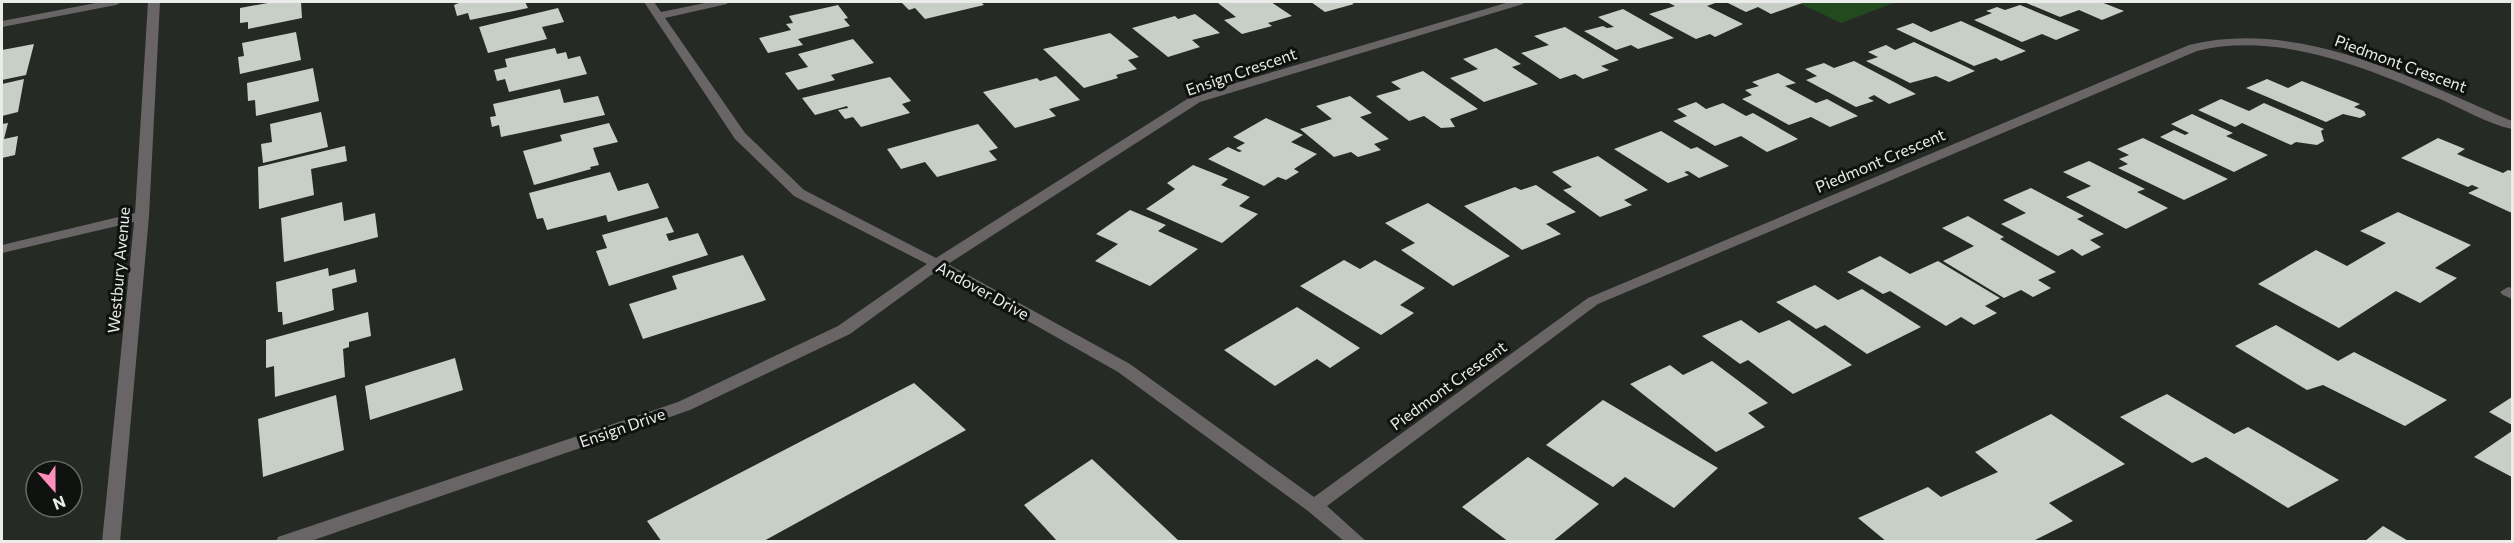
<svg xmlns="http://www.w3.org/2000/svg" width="2514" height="543" viewBox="0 0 2514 543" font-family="Commissioner,sans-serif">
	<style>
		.green { fill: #214b1e }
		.building { fill: #c8cfc7 }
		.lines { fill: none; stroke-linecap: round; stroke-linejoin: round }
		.minor { fill: #696566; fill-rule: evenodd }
		.labels { text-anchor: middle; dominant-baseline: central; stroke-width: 6; stroke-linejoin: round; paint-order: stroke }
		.street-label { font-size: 16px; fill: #e9ece8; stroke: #0f120f }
	</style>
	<rect width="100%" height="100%" fill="#252a24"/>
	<path class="green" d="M1797,2H1896L1841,23Z"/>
	<path class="building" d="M273,2H301L302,18L248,29V22L240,23V8Z
		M461,2H525L528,8L470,20L468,13L457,16L454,5Z
		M901,2H981L984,5L925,19L915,8L909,10Z
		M1226,2H1271L1292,16L1268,23L1272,26L1242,34L1224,20L1236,17L1218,3Z
		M1311,2H1350L1354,4L1325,12Z
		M1667,2H1711L1715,3L1707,6L1743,24L1715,37L1710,34L1696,39L1649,14L1675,6Z
		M1726,2H1805L1771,14L1758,7L1746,12Z
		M2024,2H2101L2124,11L2102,20L2079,10L2060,17Z
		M838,5L848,18L844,19L850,26L798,39L803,45L768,53L759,38L791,30L786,24L793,23L789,16Z
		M2020,5L2080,30L2056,40L2042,34L2022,42L1974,20L1992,13L1986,11L1997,7L2005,10Z
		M558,8L564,22L542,27L547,39L488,53L479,27Z
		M1623,9L1674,38L1638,49L1631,45L1616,50L1584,31L1603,26L1607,28L1614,27L1598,17Z
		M1195,14L1220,33L1192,40L1200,47L1168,57L1132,28L1175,16L1178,19Z
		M1961,21L2026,51L2001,61L1996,58L1974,66L1896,29L1913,23L1931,32Z
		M1565,27L1619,60L1601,66L1609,70L1583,79L1575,74L1560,79L1521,53L1549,45L1534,36Z
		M296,32L301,60L240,74L238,57L244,56L242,43Z
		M1110,33L1139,57L1128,60L1137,69L1116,75L1118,78L1084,88L1043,49Z
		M853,39L874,63L831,75L835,80L798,90L785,73L808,67L798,54Z
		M1914,42L1975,71L1949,82L1936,76L1910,83L1866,61L1878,57L1868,52L1886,45L1895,50Z
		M34,44L26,75L2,80V50Z
		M555,48L557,54L566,52L568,59L580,56L587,74L509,92L505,79L497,81L494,70L507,67L505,59Z
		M1496,48L1521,64L1512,67L1538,84L1484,102L1450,78L1478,69L1463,59Z
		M1854,61L1896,83L1916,94L1889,104L1874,95L1868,98L1874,101L1856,107L1806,80L1817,76L1805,69L1824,63L1834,68Z
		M313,68L319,101L256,116L255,100L248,101L247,83Z
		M1423,71L1478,109L1450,119L1455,127L1441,128L1424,116L1409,121L1376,96L1401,89L1391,82Z
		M1778,73L1796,83L1785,86L1816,103L1827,99L1858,116L1830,127L1811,117L1789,125L1742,99L1752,95L1745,90L1759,86L1752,82Z
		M1056,76L1080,100L1049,109L1056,116L1015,128L983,92L1037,78L1040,81Z
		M890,77L911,101L902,104L910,113L861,127L853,117L845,119L838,110L848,108L847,106L815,115L802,98Z
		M24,79L18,112L2,116V84Z
		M2267,79L2288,88L2302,81L2360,104L2354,107L2364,111L2366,115L2360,118L2343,114L2326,122L2246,88Z
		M560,89L564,103L598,96L605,115L501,137L499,125L492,127L490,117L496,116L493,104Z
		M1350,96L1372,113L1360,117L1389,139L1374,144L1381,150L1358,157L1351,152L1334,157L1300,129L1332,119L1316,106Z
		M2221,99L2249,111L2264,103L2324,129L2321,131L2324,141L2317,145L2296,142L2291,145L2242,123L2235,127L2198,110Z
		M1696,102L1706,109L1723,103L1746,116L1753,113L1798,139L1767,152L1741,136L1715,146L1673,121L1687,116L1677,109Z
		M321,112L328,147L263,163L261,144L272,142L270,124Z
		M2192,114L2233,133L2226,136L2268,155L2234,172L2160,137L2174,130L2185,135L2189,133L2171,124Z
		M1266,118L1303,135L1291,142L1317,154L1294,169L1299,172L1286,180L1278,177L1264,186L1208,159L1228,147L1239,152L1242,151L1236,148L1245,143L1233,137Z
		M8,123L4,139L18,136L15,155L2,158V124Z
		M609,123L618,142L593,148L599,165L590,167L591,169L534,185L523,151L562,141L560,135Z
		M978,124L998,148L989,151L997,160L937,177L925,162L901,169L887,149Z
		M1661,131L1691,149L1697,147L1729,166L1699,178L1688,171L1684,172L1689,175L1668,183L1614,149Z
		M2143,138L2228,179L2184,200L2118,168L2128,164L2119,159L2129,155L2117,149Z
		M2438,138L2465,149L2457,154L2503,173L2508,170L2512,171V213L2468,193L2479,188L2472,185L2468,187L2401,158Z
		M345,146L347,161L311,169L314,195L259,209L258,167Z
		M1598,156L1648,190L1624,200L1632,205L1600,217L1563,190L1572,187L1552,172Z
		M2089,161L2145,189L2137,192L2168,208L2126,229L2066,197L2091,186L2063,172Z
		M1193,165L1228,179L1221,185L1250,197L1239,206L1258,214L1222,243L1146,209L1175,189L1167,183Z
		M610,172L618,191L648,183L659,208L608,222L606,215L547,230L543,218L537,219L529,193Z
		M1536,185L1576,212L1546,224L1561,234L1522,250L1464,206L1515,187L1521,190Z
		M2031,188L2084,216L2077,219L2104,234L2090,240L2101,247L2082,256L2072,249L2058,256L2001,224L2026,213L2003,200Z
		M342,202L344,221L375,213L378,237L284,262L281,218Z
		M1428,203L1510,256L1453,286L1401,250L1415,243L1385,223Z
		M1130,210L1166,225L1158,231L1198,249L1150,286L1095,261L1118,244L1096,234Z
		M2398,212L2471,245L2435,268L2457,278L2420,303L2396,291L2339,328L2258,284L2316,250L2347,266L2386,243L2360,231Z
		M1968,216L2004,237L2000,239L2056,272L2038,280L2051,288L2033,297L2021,290L2004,298L1943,261L1974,246L1942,228Z
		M667,217L674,232L666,234L669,241L698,233L708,255L609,286L596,251L607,248L602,235Z
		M743,255L766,300L643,339L629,304L677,289L672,276Z
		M1880,256L1910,274L1938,261L2000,298L1985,306L1997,313L1974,325L1961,317L1946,326L1890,291L1883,294L1847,272Z
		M1344,260L1360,269L1375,260L1425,288L1400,305L1414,313L1381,335L1300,286Z
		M328,268L329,276L355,269L357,282L332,289L334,310L283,325L282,312H278L276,282Z
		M1815,285L1838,300L1862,289L1921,327L1867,354L1825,325L1816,329L1776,302Z
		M1297,307L1360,348L1330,368L1317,359L1275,386L1224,350Z
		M368,312L371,336L349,342V347L343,349L345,377L275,397L274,366L266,368V340Z
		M1741,320L1759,333L1789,320L1852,365L1793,394L1748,360L1740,364L1702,336Z
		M2276,325L2338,361L2354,352L2447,400L2405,426L2323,385L2307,390L2235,346Z
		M455,358L463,390L370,420L365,386Z
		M1712,361L1768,403L1748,413L1765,427L1716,452L1630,384L1670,365L1683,375Z
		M914,383L966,430L762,542H662L647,521Z
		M2167,394L2234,434L2248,427L2339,480L2288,508L2206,457L2192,463L2120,417Z
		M336,395L344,450L263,477L258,419Z
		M2512,397V425L2489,412Z
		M1603,400L1718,468L1674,508L1625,477L1613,487L1546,445Z
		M2051,414L2125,464L2049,503L2073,521L2031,542H1887L1858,518L1928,487L1941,497L1998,472L1975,452Z
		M2512,431V477L2474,457Z
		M1528,457L1599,504L1552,542H1509L1462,507Z
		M1092,459L1180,542H1058L1024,505Z
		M2383,526L2410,542H2364Z"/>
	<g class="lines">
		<path class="minor" d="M101,2H122L116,5L2,27V21Z
			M148,2H160L149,216L120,542H102L134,222L2,253V245L135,213Z
			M644,2H654L661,12L710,2H728L727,4L665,18L745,133L804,190L936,258L1192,96L1509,2H1524L1523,4L1200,102L948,264L1130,364L1314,497L1588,298L2189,45C2300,18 2413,79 2512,121V129C2488,124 2463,109 2440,99C2365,68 2280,31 2197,51L1598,304L1327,506L1367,542H1345L1308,511L1118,372L938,270L850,334L690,410L308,542H276L278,537L678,402L838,326L927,264L794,196L735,139Z
			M2508,287L2512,288V299L2503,295L2500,292Z"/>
	</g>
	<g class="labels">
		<g class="street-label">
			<text transform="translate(2401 63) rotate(20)">Piedmont Crescent</text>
			<text transform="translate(1241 71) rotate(-19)">Ensign Crescent</text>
			<text transform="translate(1880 160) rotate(-23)">Piedmont Crescent</text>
			<text transform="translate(118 270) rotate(-85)">Westbury Avenue</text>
			<text transform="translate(983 290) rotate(29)">Andover Drive</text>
			<text transform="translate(1448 385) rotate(-36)">Piedmont Crescent</text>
			<text transform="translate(622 427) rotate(-19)">Ensign Drive</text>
		</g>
	</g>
	<rect width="2514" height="543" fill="none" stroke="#e9ece8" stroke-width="6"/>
	<g transform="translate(54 489) rotate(159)"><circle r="28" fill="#0f120f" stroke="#666966" stroke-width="1.5"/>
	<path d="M0-4.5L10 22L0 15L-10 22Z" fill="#fe8ebb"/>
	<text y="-9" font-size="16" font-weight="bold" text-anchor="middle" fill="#e9ece8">N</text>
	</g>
</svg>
